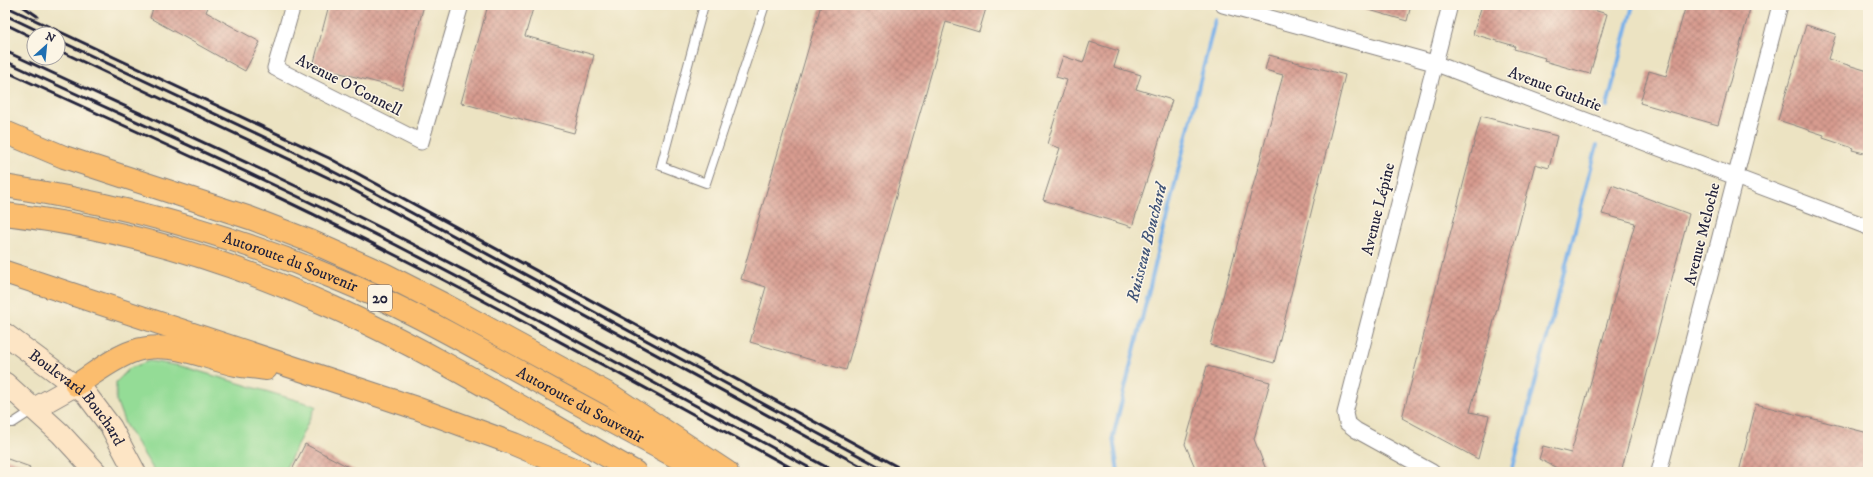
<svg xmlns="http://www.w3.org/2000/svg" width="1873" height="477" viewBox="0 0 1873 477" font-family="'IM FELL DW Pica',serif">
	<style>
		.green { fill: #94dc96; stroke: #5b7f68 }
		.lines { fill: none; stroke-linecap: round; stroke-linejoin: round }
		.stream { stroke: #79b1e9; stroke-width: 4 }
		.building { fill: url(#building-cross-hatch) }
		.lane-casing { stroke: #87827e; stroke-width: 10 }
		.street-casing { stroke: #87827e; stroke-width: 17 }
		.secondary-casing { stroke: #87827e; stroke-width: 23 }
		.highway-casing { stroke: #87827e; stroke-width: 24 }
		.lane { stroke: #fff; stroke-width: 8 }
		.street { stroke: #fff; stroke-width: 15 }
		.secondary { stroke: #fde5c5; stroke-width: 21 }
		.highway { stroke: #fbbd6e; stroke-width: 22 }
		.rail { stroke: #22223b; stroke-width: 3 }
		.labels { text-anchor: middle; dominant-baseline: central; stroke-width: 3; stroke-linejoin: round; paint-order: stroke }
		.shield { fill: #fcf5e5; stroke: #63616e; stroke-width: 1 }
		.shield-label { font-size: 15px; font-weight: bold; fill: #22223b }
		.street-label { font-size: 16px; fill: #22223b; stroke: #fcf5e5 }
		.water-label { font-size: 17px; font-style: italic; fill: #405478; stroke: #fcf5e5 }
	</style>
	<defs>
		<pattern id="building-cross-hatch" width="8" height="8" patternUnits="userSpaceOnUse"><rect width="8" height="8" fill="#d79b8f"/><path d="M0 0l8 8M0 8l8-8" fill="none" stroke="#ae7e76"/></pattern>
	</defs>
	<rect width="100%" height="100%" fill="#fcf5e5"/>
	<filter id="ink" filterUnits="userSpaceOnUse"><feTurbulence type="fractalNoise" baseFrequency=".025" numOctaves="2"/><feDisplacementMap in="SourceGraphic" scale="8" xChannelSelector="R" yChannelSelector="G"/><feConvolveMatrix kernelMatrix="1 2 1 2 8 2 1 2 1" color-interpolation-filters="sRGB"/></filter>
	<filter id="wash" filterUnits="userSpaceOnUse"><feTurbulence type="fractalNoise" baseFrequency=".012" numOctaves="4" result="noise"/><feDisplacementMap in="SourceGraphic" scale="16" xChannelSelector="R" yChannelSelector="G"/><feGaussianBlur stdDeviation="0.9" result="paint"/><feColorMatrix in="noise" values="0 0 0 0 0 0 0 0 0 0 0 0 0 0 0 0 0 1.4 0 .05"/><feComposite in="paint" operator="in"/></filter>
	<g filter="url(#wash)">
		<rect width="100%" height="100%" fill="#ece3c2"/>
		<path class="green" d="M149,361L181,366L316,406L284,472H155L125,424L116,400V382L130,368Z"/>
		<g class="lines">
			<path class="stream" d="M1607,106L1633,5
				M1118,472L1113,437L1215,20
				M1512,472L1597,145"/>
		</g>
		<g id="blocks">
			<path class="building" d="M154,5H209L206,12L260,42L245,71L150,18Z
				M329,5H424L402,89L313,66Z
				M488,5H534L525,36L594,55L574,133L461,103Z
				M821,5H987L979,32L946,22L846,370L750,342L766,287L741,279Z
				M1352,5H1411L1407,21Z
				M1482,5H1588L1587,8L1607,14L1590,74L1544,61L1545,58L1514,49L1515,46L1473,34Z
				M1686,5H1751L1718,125L1640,103L1649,71L1666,76Z
				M1806,25L1836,34L1828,59L1868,71V154L1852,150L1853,148L1823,138L1824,135L1778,120Z
				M1090,42L1119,51L1114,67L1141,75L1136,89L1172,100L1132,227L1043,200L1060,148L1047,144L1067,80L1056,77L1063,56L1083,63Z
				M1269,55L1345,75L1274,363L1210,345L1283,75L1265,70Z
				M1481,116L1557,136L1549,168L1535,164L1470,412L1489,416L1478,459L1402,418Z
				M1612,185L1689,214L1621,472H1565L1539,459L1543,446L1571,453L1635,223L1602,214Z
				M1207,366L1270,382L1254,439L1267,472H1197L1185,444Z
				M1756,404L1868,433V472H1739Z
				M305,444L358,472H291Z
				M5,458L30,467L28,472H5Z"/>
		</g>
	</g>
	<g filter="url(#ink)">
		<use href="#blocks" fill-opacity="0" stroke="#87827e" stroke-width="1"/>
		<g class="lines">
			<defs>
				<path id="lane" d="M704,5L661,166L706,183L765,5
					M5,423H13L33,410"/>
				<path id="street" d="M293,5L275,68L421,142L461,5
					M1223,5L1434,63L1868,227
					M1432,472L1356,430L1347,423L1345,413L1450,5
					M1659,472L1780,5"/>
				<g id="secondary">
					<path id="s1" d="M5,334L86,394L111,427L135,472"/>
					<path d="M5,383L60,433L96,472"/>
					<path d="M35,408L76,385"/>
				</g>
				<g id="highway">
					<path d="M5,132L64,157L250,218L310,241L384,274L445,305L612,396L727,472"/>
					<path id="s2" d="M5,186C120,204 231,234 339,280C395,303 449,333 502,362C569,399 636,435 704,472"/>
					<path d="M5,214C117,227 230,261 332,307C437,354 535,416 635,472"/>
					<path d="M5,272L416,408L514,444L580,472"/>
					<path d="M76,385C94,374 113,358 134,351C167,339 204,358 236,365C246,367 256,367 266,369"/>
				</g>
			</defs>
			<use href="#lane" class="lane-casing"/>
			<use href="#street" class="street-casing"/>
			<use href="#secondary" class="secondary-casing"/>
			<use href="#highway" class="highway-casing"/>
			<use href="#lane" class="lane"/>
			<use href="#street" class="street"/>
			<use href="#secondary" class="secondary"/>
			<use href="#highway" class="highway"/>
			<path class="rail" d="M21,5L37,16
				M5,6L329,158L907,472
				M5,15L45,34
				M5,24L34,38
				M58,40L283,146L375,193L889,472
				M58,50L348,187L872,472
				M5,51C138,113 272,172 403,239C549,313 692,393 835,472
				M5,61C136,122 269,180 398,246C539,319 678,396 817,472
				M5,71C135,131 266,189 393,254C530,323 664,399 799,472"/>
		</g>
	</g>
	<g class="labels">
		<rect class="shield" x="368" y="285" width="24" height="26" rx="3"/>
		<g class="shield-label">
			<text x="380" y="298">20</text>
		</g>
		<g class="street-label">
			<text transform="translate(349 85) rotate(27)">Avenue O'Connell</text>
			<text transform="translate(1555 89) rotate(21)">Avenue Guthrie</text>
			<text transform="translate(1378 209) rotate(-76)">Avenue Lépine</text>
			<text transform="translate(1702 234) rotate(-76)">Avenue Meloche</text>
			<text stroke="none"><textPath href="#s2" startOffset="296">Autoroute du Souvenir</textPath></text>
			<text stroke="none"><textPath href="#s1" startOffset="97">Boulevard Bouchard</textPath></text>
			<text stroke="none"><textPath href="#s2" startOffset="620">Autoroute du Souvenir</textPath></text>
		</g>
		<g class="water-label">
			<text transform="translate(1147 243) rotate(-76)">Ruisseau Bouchard</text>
		</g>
	</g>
	<rect width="1873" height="477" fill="none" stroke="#fcf5e5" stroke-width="20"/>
	<g transform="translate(46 46) rotate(27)"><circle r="19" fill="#fcf5e5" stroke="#a5a1a1"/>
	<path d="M0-3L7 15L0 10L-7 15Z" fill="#1f6fb2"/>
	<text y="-6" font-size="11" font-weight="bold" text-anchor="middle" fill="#22223b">N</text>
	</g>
</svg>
